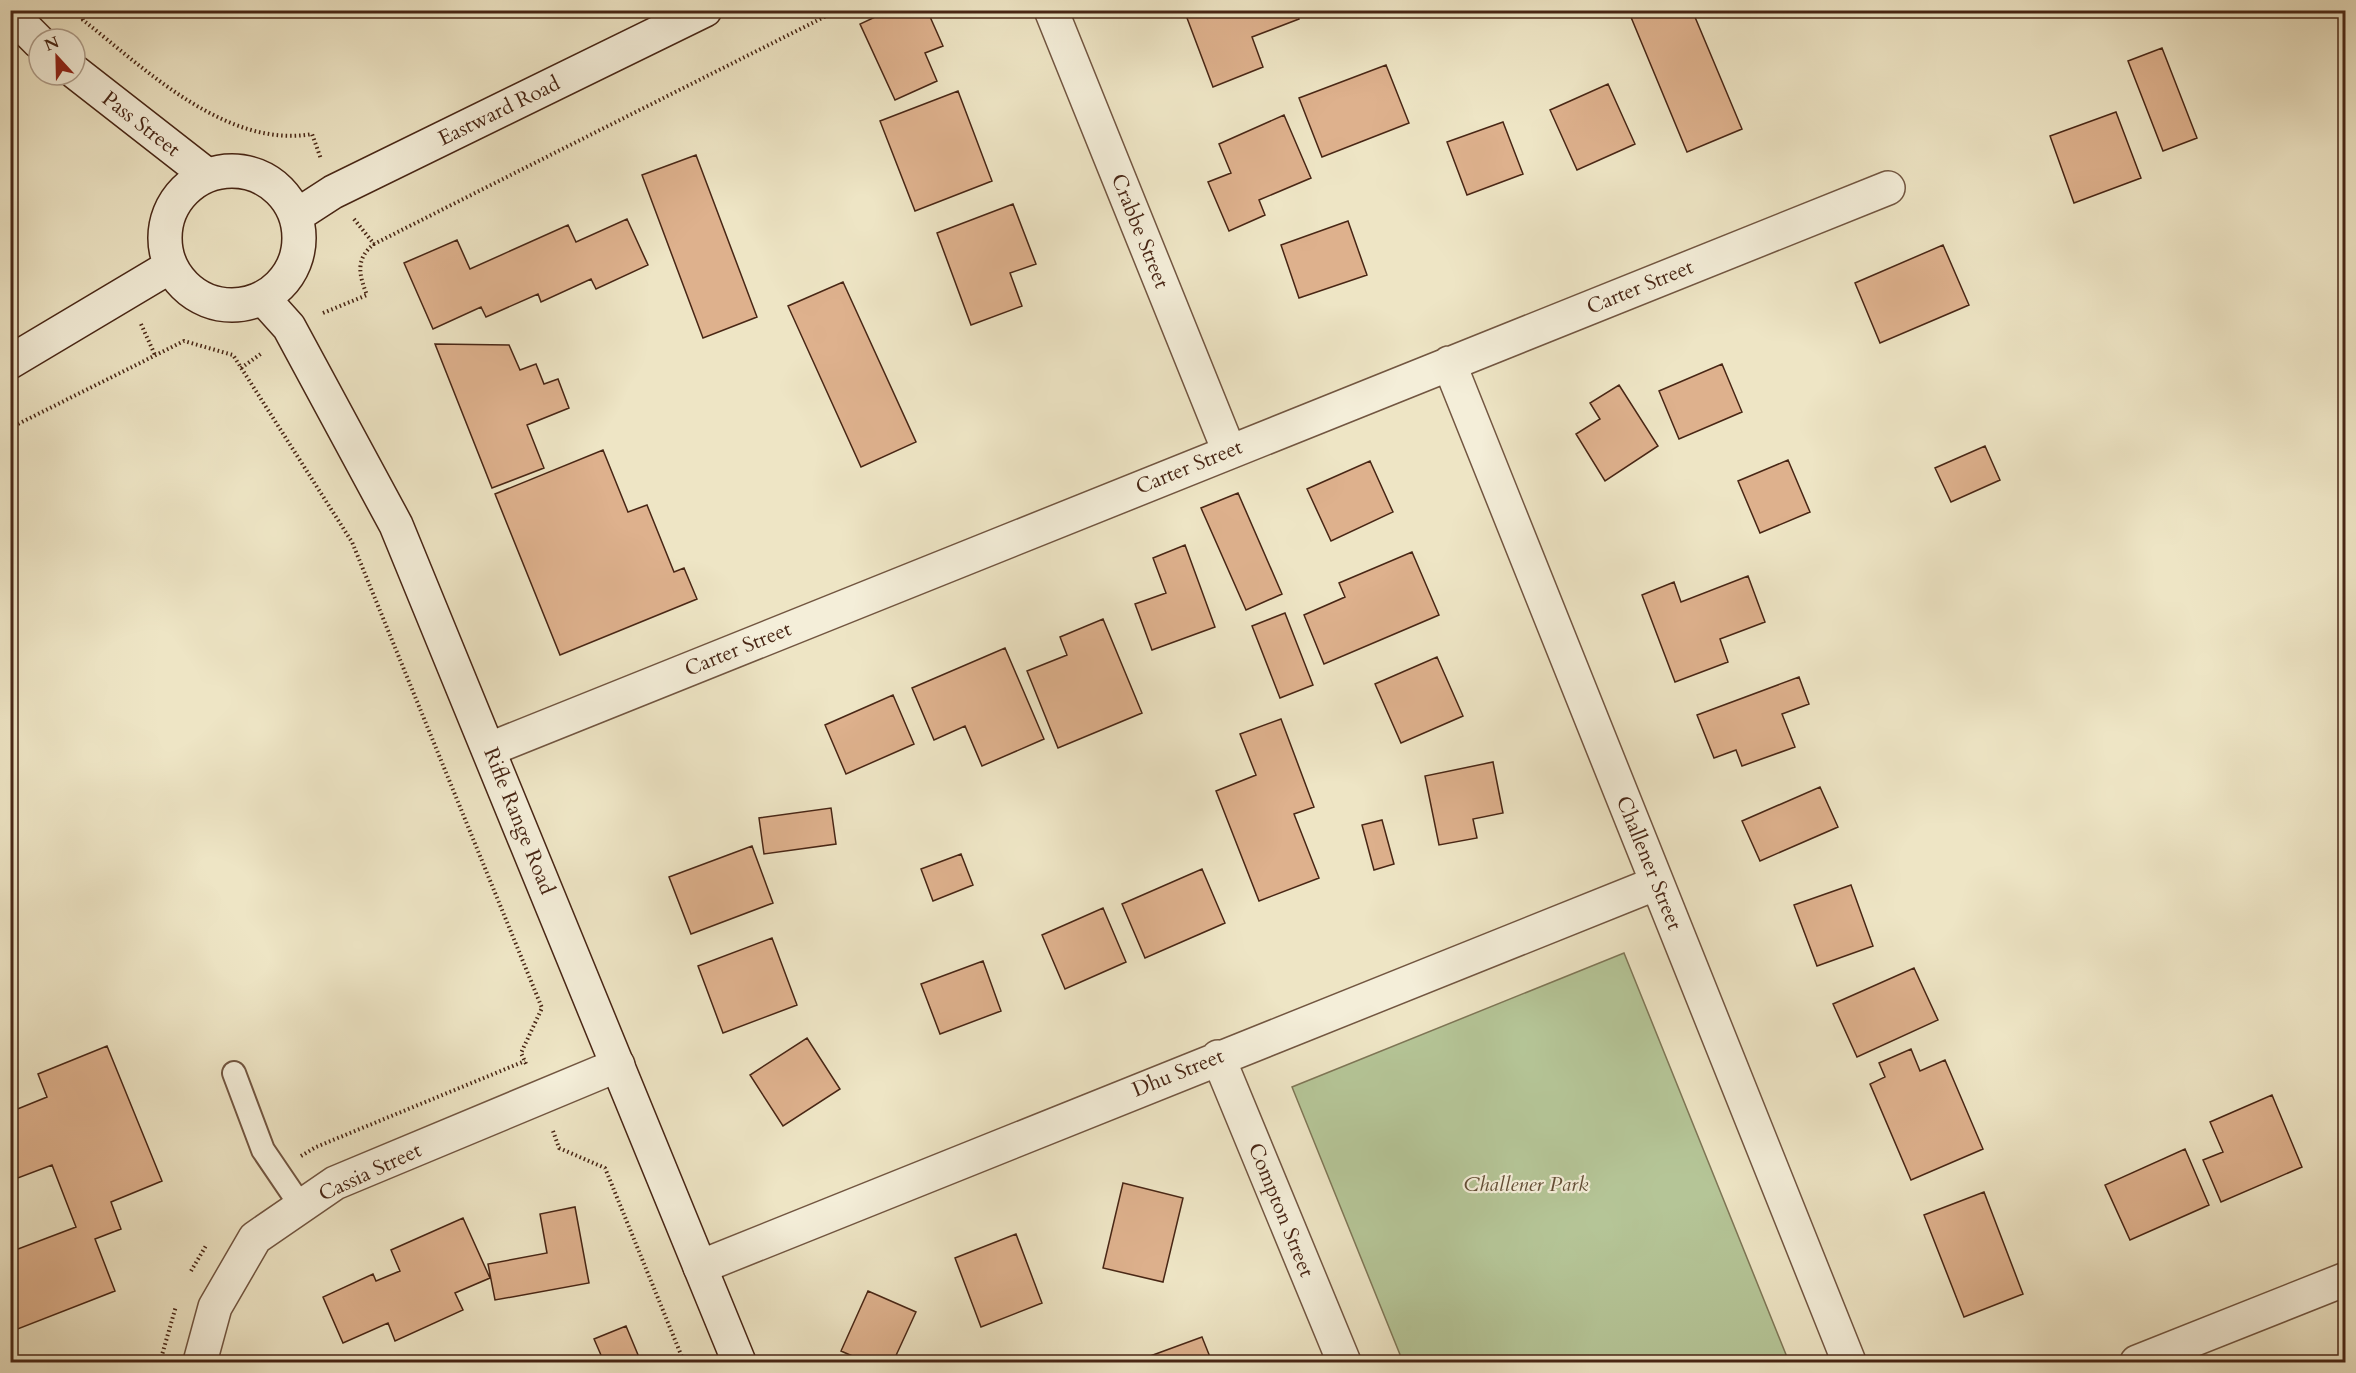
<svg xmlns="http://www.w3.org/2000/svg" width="2356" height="1373" viewBox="0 0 2356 1373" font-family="Cardo,serif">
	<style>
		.green { fill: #b5c597; stroke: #7e7656; stroke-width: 1.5 }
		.building { fill: #deb18d; stroke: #482615; stroke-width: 1.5 }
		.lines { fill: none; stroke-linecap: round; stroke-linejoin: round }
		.lane-casing { stroke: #725641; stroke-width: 26 }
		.street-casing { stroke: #725641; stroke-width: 36 }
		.secondary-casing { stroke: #482615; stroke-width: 36 }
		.path { stroke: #482615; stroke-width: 4; stroke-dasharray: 1.5 3; stroke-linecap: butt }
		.lane { stroke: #f4eed9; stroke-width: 22 }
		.street { stroke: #f4eed9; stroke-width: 33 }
		.secondary { stroke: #f4eed9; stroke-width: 33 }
		.labels { text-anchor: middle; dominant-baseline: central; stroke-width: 4.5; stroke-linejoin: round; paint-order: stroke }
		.street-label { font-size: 21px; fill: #482615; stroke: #f4eed9 }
		.park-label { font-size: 21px; font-style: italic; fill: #634e36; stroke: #f4eed9 }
	</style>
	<rect width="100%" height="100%" fill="#eee5c5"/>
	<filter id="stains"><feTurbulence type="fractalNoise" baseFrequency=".00333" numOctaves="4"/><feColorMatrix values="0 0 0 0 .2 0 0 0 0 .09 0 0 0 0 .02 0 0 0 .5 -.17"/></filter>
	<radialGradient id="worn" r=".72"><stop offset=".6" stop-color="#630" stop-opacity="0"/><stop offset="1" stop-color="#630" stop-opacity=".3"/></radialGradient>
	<path class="green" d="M1624,953L1789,1362H1403L1292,1087Z"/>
	<path class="building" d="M890,10H927L943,46L925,53L937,81L895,100L860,24Z
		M1184,10H1296L1299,19L1252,37L1263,67L1213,87Z
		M1628,10H1692L1742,129L1687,152Z
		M2162,48L2197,138L2163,151L2128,61Z
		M1386,65L1409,123L1322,157L1299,98Z
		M1608,84L1635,144L1577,170L1550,110Z
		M958,91L992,181L915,211L880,121Z
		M2116,112L2141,178L2074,203L2050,136Z
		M1284,115L1311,178L1259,200L1265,215L1229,231L1208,182L1231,173L1219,144Z
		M1503,122L1523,174L1467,195L1447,142Z
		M696,155L757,317L703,338L642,175Z
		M1013,204L1036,264L1010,273L1022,306L971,325L937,233Z
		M627,219L648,265L596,289L591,279L541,302L538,294L486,317L481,307L433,329L404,263L457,240L470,269L568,225L576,242Z
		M1348,221L1367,275L1299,298L1281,245Z
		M1943,245L1969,305L1880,343L1855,283Z
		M843,282L916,442L861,467L788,306Z
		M435,344L509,345L520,370L536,364L544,384L558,379L569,408L527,425L544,468L492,488Z
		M1722,364L1742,412L1679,439L1659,391Z
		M1619,385L1658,446L1605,481L1576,434L1600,419L1590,403Z
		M1985,446L2000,480L1951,502L1935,468Z
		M603,450L628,512L647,505L674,572L684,568L697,599L560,655L495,494Z
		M1788,460L1810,512L1760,533L1738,481Z
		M1370,461L1393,512L1331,541L1307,489Z
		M1238,493L1282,594L1246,610L1201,508Z
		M1185,545L1215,627L1152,650L1135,604L1166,593L1153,558Z
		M1412,552L1439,615L1324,664L1304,615L1345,597L1339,583Z
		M1748,576L1765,622L1720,639L1728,662L1675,682L1642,595L1674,582L1681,602Z
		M1285,613L1313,685L1280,698L1252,626Z
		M1103,619L1142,713L1058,748L1027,671L1067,655L1060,637Z
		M1005,648L1044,739L982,766L965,726L934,740L912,688Z
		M1437,657L1463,716L1401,743L1375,684Z
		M1799,677L1809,704L1782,714L1795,747L1742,766L1736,750L1714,758L1697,715Z
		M893,695L914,744L846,774L825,725Z
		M1281,719L1314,807L1294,814L1319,878L1259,901L1216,791L1256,775L1240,734Z
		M1493,762L1503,813L1473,819L1477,838L1439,845L1425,776Z
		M1820,787L1838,827L1760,861L1742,821Z
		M831,808L836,844L764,854L759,818Z
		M1382,820L1394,864L1374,870L1362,825Z
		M752,846L773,903L691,934L669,877Z
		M961,854L973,885L933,901L921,869Z
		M1202,869L1225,923L1145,958L1122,904Z
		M1851,885L1873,946L1817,966L1794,905Z
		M1103,908L1126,962L1065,989L1042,935Z
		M772,938L797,1005L723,1033L698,966Z
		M983,961L1001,1011L940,1034L921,984Z
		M1914,968L1938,1020L1857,1057L1833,1004Z
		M807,1038L840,1089L783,1126L750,1075Z
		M107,1046L162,1181L111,1202L121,1229L95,1239L115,1291L10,1332V1252L76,1227L52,1165L10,1181V1112L47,1097L38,1074Z
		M1911,1049L1920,1071L1945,1060L1983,1149L1911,1180L1870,1084L1885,1077L1879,1063Z
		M2272,1095L2302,1167L2221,1202L2203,1160L2223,1152L2210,1122Z
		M2185,1149L2209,1205L2130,1240L2105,1185Z
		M1123,1183L1183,1198L1163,1282L1103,1268Z
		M1984,1192L2023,1294L1964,1317L1924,1215Z
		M575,1207L589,1283L495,1300L488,1264L547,1253L540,1214Z
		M463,1218L490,1278L455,1293L463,1310L395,1341L388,1323L343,1343L323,1297L373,1274L376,1281L400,1271L391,1250Z
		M1016,1234L1042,1303L981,1327L955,1258Z
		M868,1291L916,1312L893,1362H866L841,1351Z
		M626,1326L641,1362H604L594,1339Z
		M1202,1337L1212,1362H1143L1142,1359Z"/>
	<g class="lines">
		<defs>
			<path id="lane" d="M234,1073L263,1150L301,1206"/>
			<path id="street" d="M1051,10L1229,451
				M1449,363L1849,1362
				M490,749L1888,188
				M1218,1057L1344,1362
				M700,1267L1657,883
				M200,1362L215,1307L255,1238L335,1183L618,1065
				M2137,1362L2346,1279"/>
			<path id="secondary" d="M10,13L39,42
				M75,72L207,175
				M165 238a67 67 0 1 1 134 0a67 67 0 1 1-134 0Z
				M296,216L333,192L705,10
				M263,298L289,327L396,525L739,1362
				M10,362L171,266"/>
		</defs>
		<use href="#lane" class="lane-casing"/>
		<use href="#street" class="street-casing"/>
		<use href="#secondary" class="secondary-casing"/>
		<path class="path" d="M81,10L83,20C145,69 227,149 312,134L321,159
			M354,219L374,244L838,10
			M323,313L367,295C359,275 355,259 374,244
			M141,324L155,355
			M241,368L262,353
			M10,428L184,341L233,355L352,542L542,1008L521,1053L527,1066
			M553,1131L559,1148L605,1168L684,1362
			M301,1156L316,1147L525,1061
			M191,1271L207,1244
			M160,1362L176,1306"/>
		<use href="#lane" class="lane"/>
		<use href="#street" class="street"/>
		<use href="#secondary" class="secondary"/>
	</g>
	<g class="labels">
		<g class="street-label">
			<text transform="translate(499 111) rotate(-26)">Eastward Road</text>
			<text transform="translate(141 124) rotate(38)">Pass Street</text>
			<text transform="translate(1140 231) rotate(68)">Crabbe Street</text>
			<text transform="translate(1640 287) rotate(-22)">Carter Street</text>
			<text transform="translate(1189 467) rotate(-22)">Carter Street</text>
			<text transform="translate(738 649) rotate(-22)">Carter Street</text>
			<text transform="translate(519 821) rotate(68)">Rifle Range Road</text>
			<text transform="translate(1649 863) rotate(68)">Challener Street</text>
			<text transform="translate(1178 1073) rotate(-22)">Dhu Street</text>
			<text transform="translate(370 1172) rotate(-25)">Cassia Street</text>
			<text transform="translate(1281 1210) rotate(68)">Compton Street</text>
		</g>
		<g class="park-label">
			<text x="1526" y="1184">Challener Park</text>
		</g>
	</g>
	<rect width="2356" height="1373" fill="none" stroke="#eee5c5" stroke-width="36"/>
	<rect x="12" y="12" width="2332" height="1349" fill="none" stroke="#482615" stroke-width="3"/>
	<rect x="18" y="18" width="2320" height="1337" fill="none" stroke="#482615" stroke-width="1.5"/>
	<g transform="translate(57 57) rotate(338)"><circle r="28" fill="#f4eed9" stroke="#af9e8b" stroke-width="1.5"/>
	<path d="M0-4.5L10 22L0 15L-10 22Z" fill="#8f2418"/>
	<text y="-9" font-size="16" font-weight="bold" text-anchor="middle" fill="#482615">N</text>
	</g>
	<rect width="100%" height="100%" filter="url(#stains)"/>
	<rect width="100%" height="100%" fill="url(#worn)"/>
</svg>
